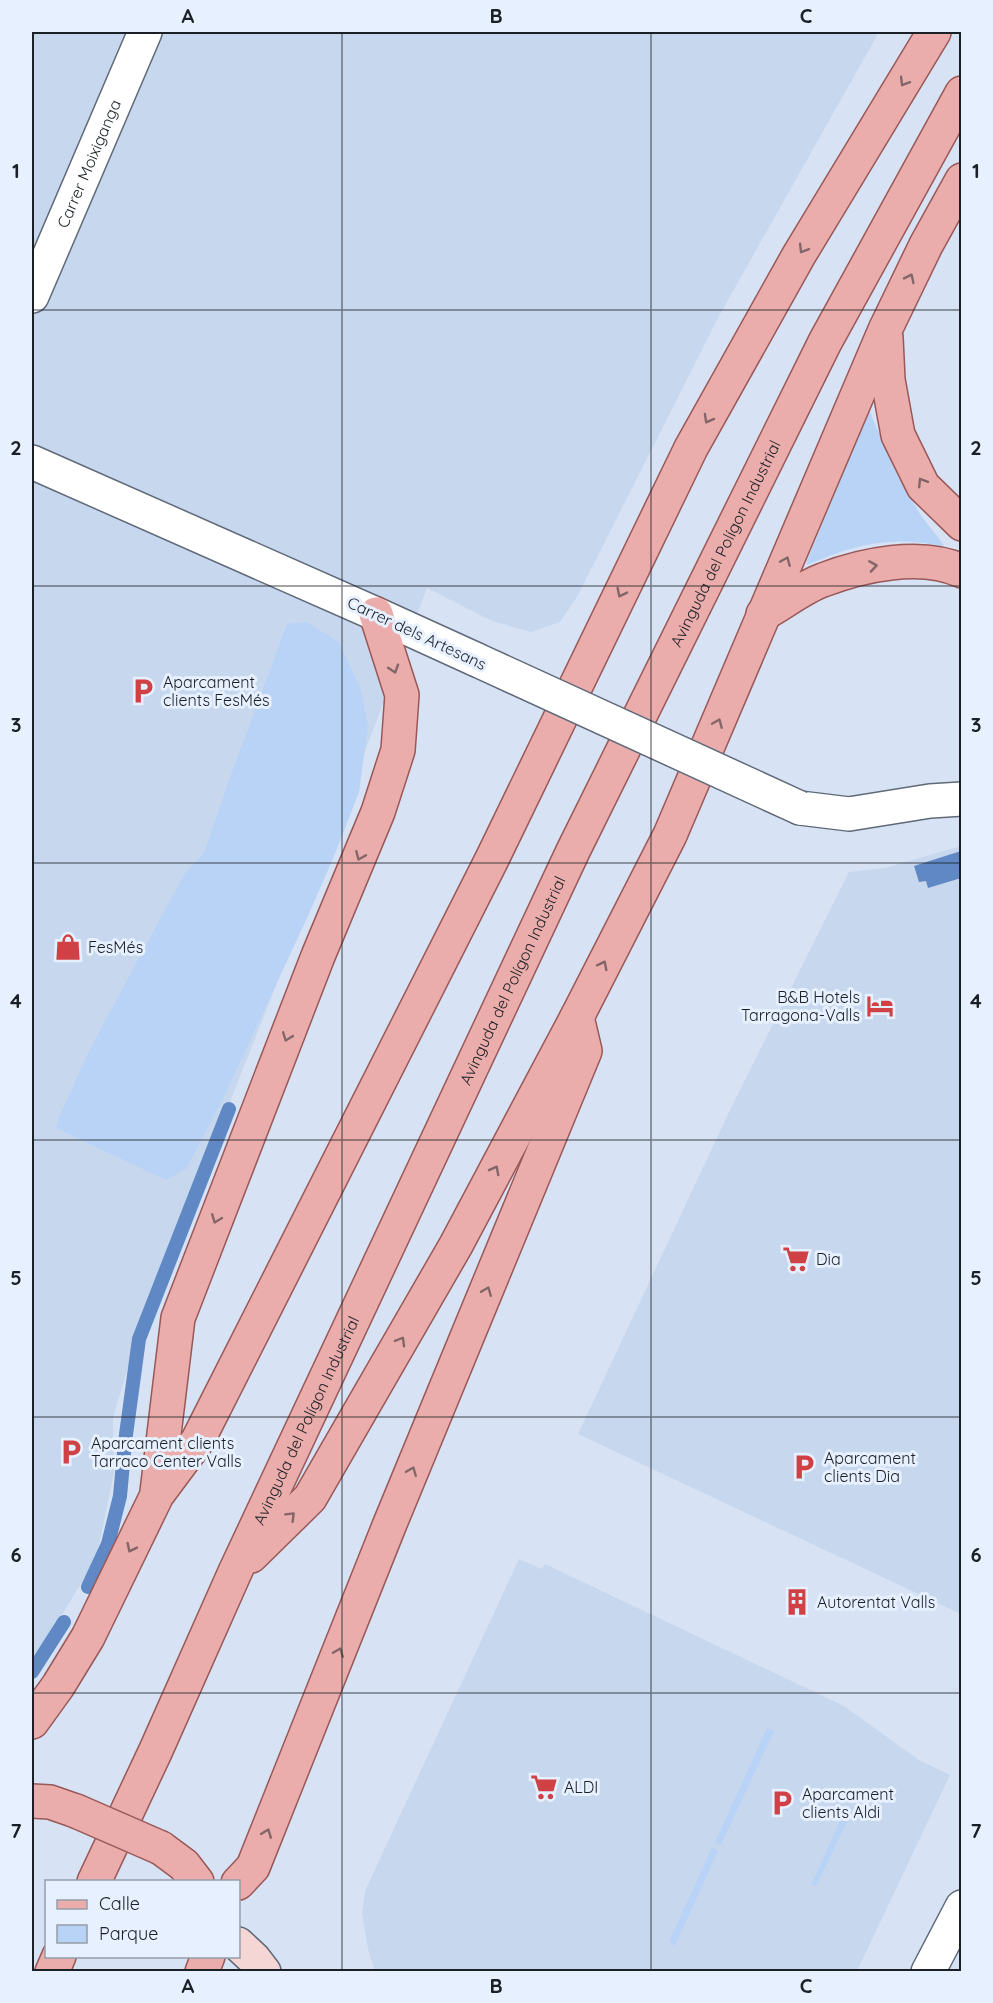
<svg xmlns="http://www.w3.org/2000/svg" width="993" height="2003" viewBox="0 0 993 2003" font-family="Quicksand,sans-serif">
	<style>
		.built { fill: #c7d7ee }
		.green { fill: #b9d3f7 }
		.water { fill: #5f88c4 }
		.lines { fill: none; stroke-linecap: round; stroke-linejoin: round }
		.stream { stroke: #5f88c4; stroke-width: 14 }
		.minor-casing { stroke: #5f6978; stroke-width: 36 }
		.tertiary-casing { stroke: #5f6978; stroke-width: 36 }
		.secondary-casing { stroke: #5f6978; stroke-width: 36 }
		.primary-casing { stroke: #995858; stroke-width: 36 }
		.minor { stroke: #fff; stroke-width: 33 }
		.tertiary { stroke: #fff; stroke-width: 33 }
		.secondary { stroke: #f5d6d5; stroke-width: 33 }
		.primary { stroke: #ebadab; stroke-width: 33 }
		.tertiary-bridge-casing { stroke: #5f6978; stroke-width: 36; stroke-linecap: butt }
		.primary-bridge-casing { stroke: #995858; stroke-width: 36; stroke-linecap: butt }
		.tertiary-bridge { stroke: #fff; stroke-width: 33 }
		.primary-bridge { stroke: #ebadab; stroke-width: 33 }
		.oneway { stroke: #836668 }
		.grid { fill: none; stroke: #1b2026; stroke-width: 1.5; stroke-opacity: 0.55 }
		.labels { text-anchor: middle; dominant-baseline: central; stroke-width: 6; stroke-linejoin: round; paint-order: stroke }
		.street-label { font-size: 16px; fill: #1b2026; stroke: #e6f0fe }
		.poi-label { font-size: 16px; fill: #1b2026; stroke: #e6f0fe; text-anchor: start }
		.neatline { fill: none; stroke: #1b2026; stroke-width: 2 }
		.grid-label { font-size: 20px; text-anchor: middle; font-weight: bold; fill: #1b2026 }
	</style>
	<rect width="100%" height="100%" fill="#d7e3f4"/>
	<path class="built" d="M32,32H879L719,316L577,597L560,622L531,632L492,621L427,588L274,991L140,1328L113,1417L114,1473L96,1559L52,1631L32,1657Z
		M961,846V1614L578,1434L730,1110L849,872L885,868Z
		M519,1559L542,1569L545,1564L844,1706L919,1760L950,1775L857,1971L375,1972L368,1949L362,1914L365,1891Z"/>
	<path class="green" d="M869,410L899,479L922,517L944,545L941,546C890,535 853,545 807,565V561Z
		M306,622L339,642L361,690L368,726L359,792L335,854L308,916L222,1101L186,1169L166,1180L56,1128L59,1117L89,1051L168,904L186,872L204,853L229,780L287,624Z
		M767,1728L774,1731L721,1845L715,1842Z
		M843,1814L849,1817L816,1887L811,1885Z
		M712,1847L718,1851L675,1946L669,1942Z"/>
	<path class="water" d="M961,851V878L928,888L926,881L919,882L914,866Z"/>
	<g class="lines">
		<path class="stream" d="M88,1587L108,1544L120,1496L125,1442L139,1339L229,1109
			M32,1672L64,1622"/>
		<defs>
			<g id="minor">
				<path id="s1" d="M32,296L145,32"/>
			</g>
			<path id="tertiary" d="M32,462L376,614L477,660
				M800,808L849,814L930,801L962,799
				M928,1972L962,1907"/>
			<path id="secondary" d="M238,1944L254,1959L264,1972"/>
			<g id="primary">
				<path d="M886,338L888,380L898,435L923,486L962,524"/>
				<path d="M763,614C782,604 803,587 823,580C862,565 921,552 962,571"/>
				<path d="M157,1492L178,1318L318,956L378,812L398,750L402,695L376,614"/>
				<path d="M251,1556L310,1498L456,1245L577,1017L670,835L885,330L926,245L962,180"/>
				<path d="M32,1722L58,1686L88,1637L157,1495L198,1440L492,859L691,448L799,255L934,32"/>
				<path d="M32,1801L50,1802L76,1811"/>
				<path d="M161,1848L184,1865L197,1882"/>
				<path id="s2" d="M94,1882L156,1750L235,1572L573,851L825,342L962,93"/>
				<path d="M238,1883L253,1867L389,1526L585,1051L577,1017"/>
				<path d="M52,1972L59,1956"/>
				<path d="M202,1972L208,1956"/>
			</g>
		</defs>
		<use href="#minor" class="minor-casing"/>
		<use href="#tertiary" class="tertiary-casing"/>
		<use href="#secondary" class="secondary-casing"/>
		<use href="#primary" class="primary-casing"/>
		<use href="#minor" class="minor"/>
		<use href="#tertiary" class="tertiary"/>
		<use href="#secondary" class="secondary"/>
		<use href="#primary" class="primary"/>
		<defs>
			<path id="tertiary-bridge" d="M477,660L800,808"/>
			<path id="primary-bridge" d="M76,1811L161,1848"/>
		</defs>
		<use href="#tertiary-bridge" class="tertiary-bridge-casing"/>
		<use href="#primary-bridge" class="primary-bridge-casing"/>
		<use href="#tertiary-bridge" class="tertiary-bridge"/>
		<use href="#primary-bridge" class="primary-bridge"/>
	</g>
	<defs><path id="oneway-chevron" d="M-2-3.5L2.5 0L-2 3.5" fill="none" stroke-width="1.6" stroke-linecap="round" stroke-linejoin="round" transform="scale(1.5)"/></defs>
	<g class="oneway">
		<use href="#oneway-chevron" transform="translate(904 82) rotate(121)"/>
		<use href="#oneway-chevron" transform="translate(803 249) rotate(121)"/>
		<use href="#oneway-chevron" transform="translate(910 278) rotate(-64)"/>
		<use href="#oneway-chevron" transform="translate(708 419) rotate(119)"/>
		<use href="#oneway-chevron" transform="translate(922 482) rotate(-122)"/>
		<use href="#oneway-chevron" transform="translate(786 561) rotate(-67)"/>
		<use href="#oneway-chevron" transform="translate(873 566) rotate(-9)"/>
		<use href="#oneway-chevron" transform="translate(621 593) rotate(116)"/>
		<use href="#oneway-chevron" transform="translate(394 669) rotate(72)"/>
		<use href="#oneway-chevron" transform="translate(718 723) rotate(-67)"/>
		<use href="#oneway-chevron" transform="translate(360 856) rotate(113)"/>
		<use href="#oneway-chevron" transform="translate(603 965) rotate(-63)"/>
		<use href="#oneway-chevron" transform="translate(287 1037) rotate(111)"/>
		<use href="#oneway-chevron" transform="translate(495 1170) rotate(-62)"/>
		<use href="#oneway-chevron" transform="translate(216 1219) rotate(111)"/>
		<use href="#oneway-chevron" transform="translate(487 1291) rotate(-68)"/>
		<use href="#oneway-chevron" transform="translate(401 1341) rotate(-60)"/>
		<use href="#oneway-chevron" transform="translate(412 1471) rotate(-68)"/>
		<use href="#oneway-chevron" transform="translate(291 1516) rotate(-45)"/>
		<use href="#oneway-chevron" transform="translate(131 1548) rotate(116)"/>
		<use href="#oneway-chevron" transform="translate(339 1652) rotate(-68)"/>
		<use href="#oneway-chevron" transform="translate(267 1833) rotate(-69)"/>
	</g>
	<path class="grid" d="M342,32V1972M651,32V1972M32,310H962M32,586H962M32,863H962M32,1140H962M32,1417H962M32,1693H962"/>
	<defs>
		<symbol id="parking-bare" viewBox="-9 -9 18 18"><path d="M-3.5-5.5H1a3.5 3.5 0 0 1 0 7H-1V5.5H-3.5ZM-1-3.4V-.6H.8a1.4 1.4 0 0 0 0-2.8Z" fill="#d04146" stroke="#e6f0fe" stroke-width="2.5" paint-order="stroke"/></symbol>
		<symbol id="shop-bare" viewBox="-9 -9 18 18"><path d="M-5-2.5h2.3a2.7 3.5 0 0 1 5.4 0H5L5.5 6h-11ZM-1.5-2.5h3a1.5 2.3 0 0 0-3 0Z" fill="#d04146" stroke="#e6f0fe" stroke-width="2.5" paint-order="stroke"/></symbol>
		<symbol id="hotel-bare" viewBox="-9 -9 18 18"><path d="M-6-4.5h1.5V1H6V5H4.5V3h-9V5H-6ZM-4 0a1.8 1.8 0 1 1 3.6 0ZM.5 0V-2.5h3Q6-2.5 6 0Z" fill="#d04146" stroke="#e6f0fe" stroke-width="2.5" paint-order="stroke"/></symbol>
		<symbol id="supermarket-bare" viewBox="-9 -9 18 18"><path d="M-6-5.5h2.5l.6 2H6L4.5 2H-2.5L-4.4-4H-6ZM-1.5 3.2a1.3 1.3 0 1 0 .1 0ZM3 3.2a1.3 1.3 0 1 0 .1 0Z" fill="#d04146" stroke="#e6f0fe" stroke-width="2.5" paint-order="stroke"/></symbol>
		<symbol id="building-bare" viewBox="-9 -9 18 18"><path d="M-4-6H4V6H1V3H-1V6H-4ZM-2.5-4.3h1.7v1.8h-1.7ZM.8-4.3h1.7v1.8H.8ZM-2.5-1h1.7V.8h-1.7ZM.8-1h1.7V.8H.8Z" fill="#d04146" stroke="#e6f0fe" stroke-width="2.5" paint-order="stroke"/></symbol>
	</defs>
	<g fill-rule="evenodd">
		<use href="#parking-bare" x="124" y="672" width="38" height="38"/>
		<use href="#shop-bare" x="49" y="928" width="38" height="38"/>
		<use href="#hotel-bare" x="861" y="987" width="38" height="38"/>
		<use href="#supermarket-bare" x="777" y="1240" width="38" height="38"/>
		<use href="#parking-bare" x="52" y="1433" width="38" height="38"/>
		<use href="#parking-bare" x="785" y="1448" width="38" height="38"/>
		<use href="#building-bare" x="778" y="1583" width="38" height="38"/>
		<use href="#supermarket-bare" x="525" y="1768" width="38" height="38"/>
		<use href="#parking-bare" x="763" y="1784" width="38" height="38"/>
	</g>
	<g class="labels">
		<g class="street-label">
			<text stroke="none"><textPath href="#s1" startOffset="144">Carrer Moixiganga</textPath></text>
			<text stroke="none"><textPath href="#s2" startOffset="1480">Avinguda del Polígon Industrial</textPath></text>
			<text transform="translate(417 633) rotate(25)">Carrer dels Artesans</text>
			<text stroke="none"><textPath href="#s2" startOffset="994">Avinguda del Polígon Industrial</textPath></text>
			<text stroke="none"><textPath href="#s2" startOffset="508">Avinguda del Polígon Industrial</textPath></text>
		</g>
		<g class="poi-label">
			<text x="163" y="682">Aparcament<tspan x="163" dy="18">clients FesMés</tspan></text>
			<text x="88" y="947">FesMés</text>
			<text x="860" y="997" text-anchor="end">B&amp;B Hotels<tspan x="860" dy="18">Tarragona-Valls</tspan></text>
			<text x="816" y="1259">Dia</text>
			<text x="91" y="1443">Aparcament clients<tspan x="91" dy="18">Tarraco Center Valls</tspan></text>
			<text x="824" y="1458">Aparcament<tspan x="824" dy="18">clients Dia</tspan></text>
			<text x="817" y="1602">Autorentat Valls</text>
			<text x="564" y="1787">ALDI</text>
			<text x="802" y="1794">Aparcament<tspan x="802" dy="18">clients Aldi</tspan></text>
		</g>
	</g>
	<rect width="993" height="2003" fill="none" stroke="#e6f0fe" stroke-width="66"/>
	<rect x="45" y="1880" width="195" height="78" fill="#e6f0fe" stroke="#959da8" stroke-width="1.5"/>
	<rect x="57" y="1900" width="30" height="9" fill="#ebadab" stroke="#959da8" stroke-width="1.5"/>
	<text x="99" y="1910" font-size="18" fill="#1b2026">Calle</text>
	<rect x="57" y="1925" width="30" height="18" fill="#b9d3f7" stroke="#959da8" stroke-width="1.5"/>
	<text x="99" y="1940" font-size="18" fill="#1b2026">Parque</text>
	<rect x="33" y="33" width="927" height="1937" class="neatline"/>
	<g class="grid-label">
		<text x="188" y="23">A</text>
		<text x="496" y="23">B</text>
		<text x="806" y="23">C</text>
		<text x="16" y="178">1</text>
		<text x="976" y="178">1</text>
		<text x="16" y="455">2</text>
		<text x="976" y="455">2</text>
		<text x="16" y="732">3</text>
		<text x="976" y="732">3</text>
		<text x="16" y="1008">4</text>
		<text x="976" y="1008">4</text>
		<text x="16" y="1285">5</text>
		<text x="976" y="1285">5</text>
		<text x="16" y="1562">6</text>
		<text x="976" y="1562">6</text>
		<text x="16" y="1838">7</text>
		<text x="976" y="1838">7</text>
		<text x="188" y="1993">A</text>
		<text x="496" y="1993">B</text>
		<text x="806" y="1993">C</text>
	</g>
</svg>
